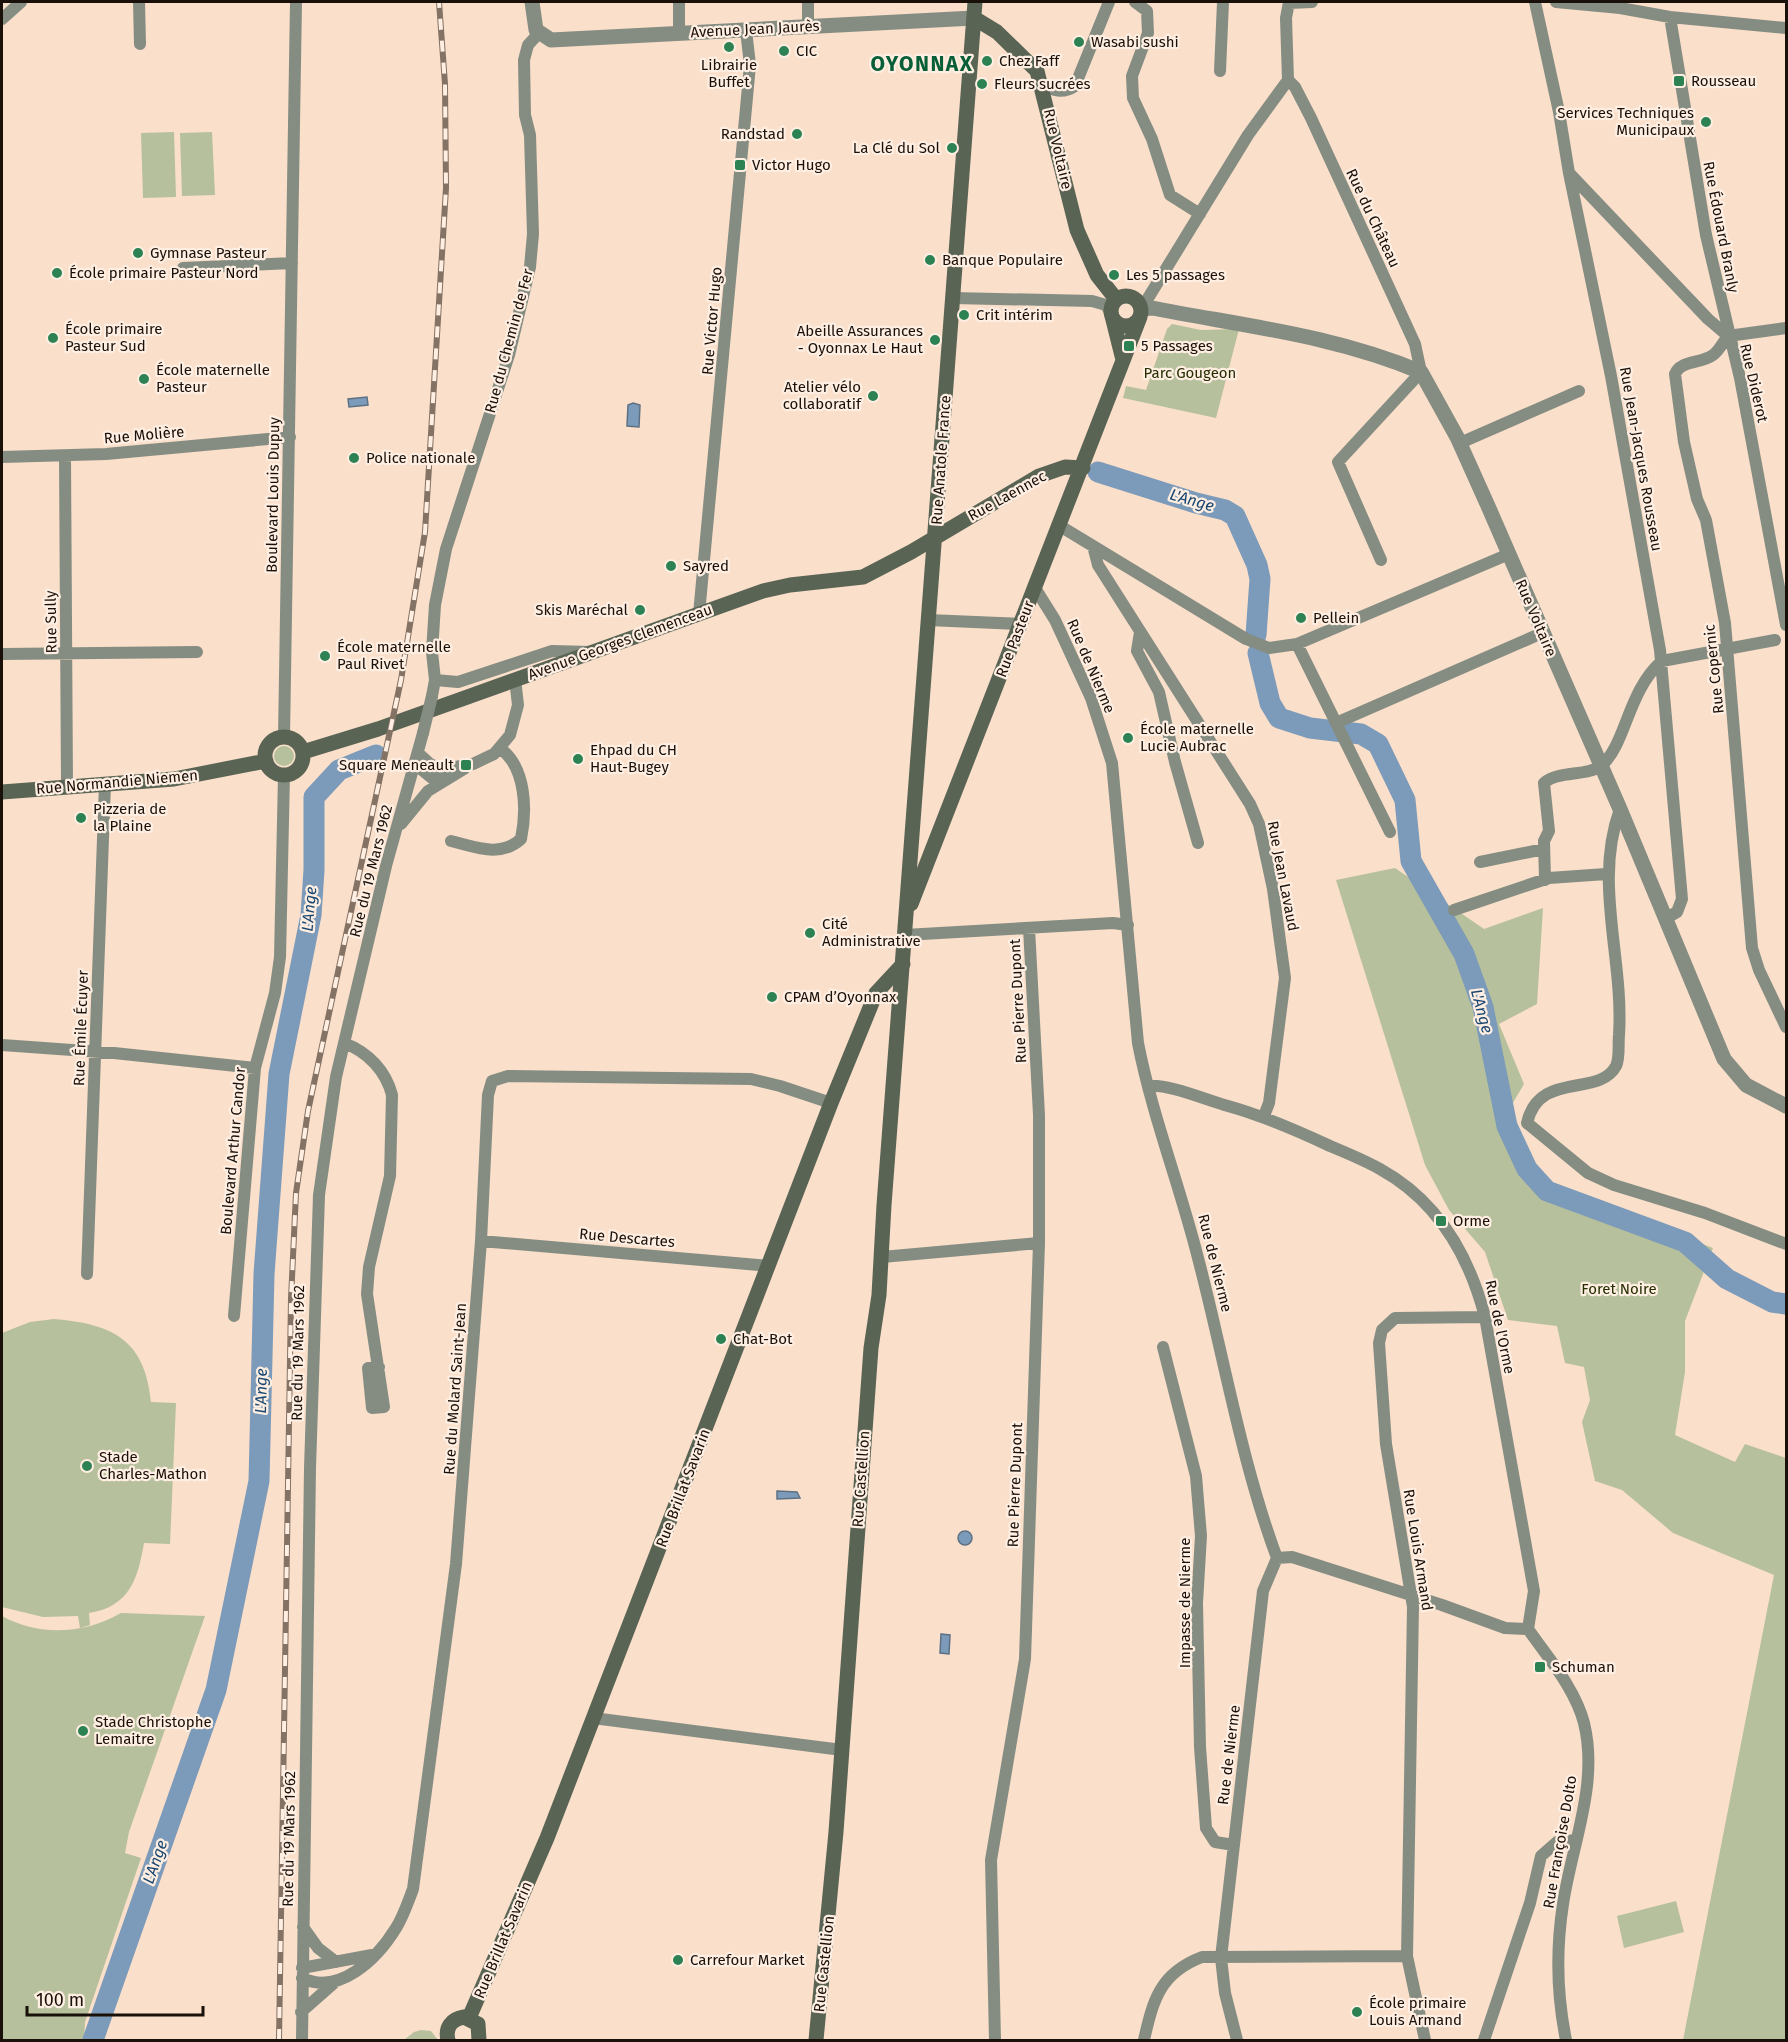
<svg xmlns="http://www.w3.org/2000/svg" width="1788" height="2042" viewBox="0 0 1788 2042" font-family="'Fira Sans',sans-serif">
	<style>
		.green { fill: #b6c09d }
		.water { fill: #7c9ab9; stroke: #5e7184; stroke-width: 1.5 }
		.lines { fill: none; stroke-linecap: round; stroke-linejoin: round }
		.river { stroke: #7c9ab9; stroke-width: 21 }
		.minor { stroke: #858d82; stroke-width: 12 }
		.tertiary { stroke: #858d82; stroke-width: 15 }
		.secondary { stroke: #596454; stroke-width: 15 }
		.rail-casing { stroke: #847264; stroke-width: 6 }
		.rail { stroke: #ffeee2; stroke-width: 4; stroke-dasharray: 11; stroke-linecap: butt }
		.minor-bridge { stroke: #858d82; stroke-width: 12 }
		.poi-dot { fill: #2d8254; stroke: #ffeee2; stroke-width: 2 }
		.labels { text-anchor: middle; dominant-baseline: central; stroke-width: 4.5; stroke-linejoin: round; paint-order: stroke }
		.street-label { font-size: 15px; fill: #191009; stroke: #ffeee2 }
		.poi-label { font-size: 15px; fill: #191009; stroke: #ffeee2; text-anchor: start }
		.park-label { font-size: 15px; fill: #242e00; stroke: #ffeee2 }
		.water-label { font-size: 16px; font-style: italic; fill: #194771; stroke: #ffeee2 }
		.district-label { font-size: 21px; font-weight: bold; letter-spacing: 1.5px; fill: #085f37; stroke: #ffeee2 }
	</style>
	<rect width="100%" height="100%" fill="#fadfca"/>
	<path class="green" d="M174,132L176,197L143,198L141,133Z
		M212,132L215,195L182,196L180,133Z
		M1172,324L1201,330L1239,329L1216,418L1123,398L1126,386L1146,390L1167,329Z
		M274 756a10 10 0 1 1 20 0a10 10 0 1 1-20 0Z
		M1395,868L1484,929L1543,908L1537,1004L1499,1024L1524,1084L1511,1106L1526,1158L1556,1187L1713,1248L1685,1321V1372L1675,1435L1735,1462L1745,1444L1786,1458V2040H1683L1774,1575L1673,1533L1622,1490L1595,1481L1582,1422L1590,1400L1584,1367L1565,1363L1557,1326L1508,1320L1485,1252L1449,1210L1425,1165L1336,880Z
		M54,1319C112,1324 145,1339 151,1402L176,1403L170,1544L144,1543C138,1579 129,1607 89,1613L90,1625L80,1628L78,1616L43,1617L2,1607V1333L30,1322Z
		M121,1613L205,1616L129,1832L125,1853L141,1858L85,2022L84,2040H2V1616C40,1637 84,1634 121,1613Z
		M1676,1901L1684,1932L1624,1948L1617,1916Z
		M421,2030L431,2031L438,2040H404L414,2032Z"/>
	<path class="water" d="M367,397L368,405L349,407L348,399Z
		M633,403L640,405L639,427L627,426L628,405Z
		M777,1491L797,1492L800,1498L777,1499Z
		M958 1538a7 7 0 1 1 14 0a7 7 0 1 1-14 0Z
		M941,1634L950,1635L949,1654L940,1653Z"/>
	<g class="lines">
		<path class="river" d="M1098,472L1196,503L1225,510L1235,516L1257,565L1260,579L1256,635
			M1258,653L1270,703L1279,718L1310,728L1361,734L1378,744L1405,800L1411,861L1464,954L1483,1007L1507,1126L1527,1169L1547,1191L1685,1242L1727,1279L1772,1302L1786,1304
			M93,2040L216,1690L259,1481L264,1274L279,1074L311,915L314,870V797L339,770L376,755"/>
		<path class="minor" d="M139,2L140,44
			M679,2V33
			M808,2V26
			M1135,2L1147,11L1148,33L1132,76L1133,98L1152,139L1170,195L1200,214
			M1535,2L1559,112L1569,173L1611,376L1660,650L1682,899L1677,912L1665,919
			M1556,2L1620,8L1670,17L1786,28
			M1289,3L1312,2
			M1670,17L1706,235L1740,378L1786,625
			M2,19L21,2
			M1220,71L1223,2
			M1288,80L1295,87L1311,118L1415,344L1421,372L1338,462L1381,560
			M1288,80L1286,18L1289,2
			M1042,84C1053,91 1063,94 1075,86L1109,2
			M1569,173L1708,319L1728,336
			M183,268L292,263
			M953,298L1092,301L1106,305L1112,316
			M1142,308L1248,135L1288,80
			M1728,336C1723,342 1719,351 1713,355C1701,364 1680,360 1675,374L1684,442L1697,499L1706,520L1725,623L1752,948L1759,970L1786,1027
			M1728,336L1786,328
			M1460,443L1579,391
			M2,457L106,454L290,437
			M65,457L67,786
			M1060,526L1093,546L1098,565L1250,804L1259,824L1273,889L1285,978L1269,1103L1264,1116
			M1093,546L1246,639L1269,648L1297,644L1509,554
			M1035,588L1055,620L1091,698L1112,763L1138,1043C1152,1115 1180,1186 1198,1258C1224,1357 1241,1461 1277,1558L1263,1591L1221,1958L1225,1993L1237,2040
			M699,614L750,65L746,30
			M928,620L1021,624
			M1140,632L1137,651L1159,692L1175,762L1198,843
			M1297,644L1390,832
			M2,654L197,652
			M435,680L458,682L552,651L591,652
			M432,696L435,680L432,652L435,605L446,549L509,355L530,267L533,234L530,135L525,115L524,60L528,45L539,33
			M1336,723L1542,633
			M284,737L296,2
			M418,753L430,764L443,769L473,764L494,754L510,735L518,705L515,679
			M415,764L432,778L448,777
			M1620,809C1593,883 1624,958 1619,1035C1618,1044 1620,1058 1616,1066C1599,1098 1539,1070 1527,1123L1588,1173L1614,1185L1705,1213L1786,1244
			M401,824L428,791L464,769
			M451,841C476,847 500,858 521,839C527,810 526,768 501,749
			M1480,862L1544,849
			M1545,880L1544,841L1549,831L1544,783C1559,770 1587,777 1602,765C1626,744 1628,690 1662,661L1775,640
			M1454,910L1549,878L1606,874
			M905,935L1113,923L1128,925
			M344,1043C368,1052 386,1071 392,1095L390,1176L369,1267L367,1294L384,1407L372,1408L368,1368L379,1367
			M2,1045L114,1053L255,1068
			M1148,1086C1170,1084 1206,1100 1228,1106C1264,1116 1296,1130 1330,1146C1347,1153 1364,1160 1380,1169C1438,1201 1469,1255 1485,1317L1534,1591L1528,1629
			M481,1241L769,1266
			M882,1257L1039,1243
			M87,1274L105,784
			M234,1316L255,1068L275,993L280,957L284,775
			M1163,1347L1196,1476L1201,1536L1197,1603L1200,1747L1206,1828L1215,1842L1234,1845
			M1277,1558L1292,1557L1442,1605L1505,1628L1528,1629
			M1528,1629C1548,1658 1575,1688 1584,1723C1599,1784 1572,1844 1563,1904C1556,1949 1557,1996 1566,2040
			M593,1718L842,1750
			M303,1927L318,1948L336,1962
			M302,1968L372,1955
			M302,1978C339,1996 377,1959 396,1928C403,1917 408,1902 413,1889L456,1564L481,1241L488,1095L492,1081L508,1076L751,1079L780,1086L831,1103
			M301,2012L334,1983
			M302,2040L310,1468L319,1195L336,1077L386,866L423,733
			M995,2040L991,1860L1025,1659L1039,1243V1115L1029,928
			M1144,2040C1153,2000 1160,1973 1202,1957L1407,1956
			M1425,2040L1407,1956L1413,1607L1386,1444L1379,1343L1382,1330L1395,1318L1485,1317
			M1484,2040L1530,1903L1541,1856L1557,1842L1576,1840"/>
		<path class="tertiary" d="M532,2L536,30L551,40L974,18
			M1142,309L1152,308C1244,326 1333,335 1421,372L1457,437L1488,506L1620,809L1724,1059L1746,1085L1786,1106"/>
		<path class="secondary" d="M974,18L997,32L1037,71L1077,230L1097,275L1116,299
			M1111 311a15 15 0 1 1 30 0a15 15 0 1 1-30 0Z
			M1112,316L1123,360
			M265 756a19 19 0 1 1 38 0a19 19 0 1 1-38 0Z
			M303,752L378,729L763,591L790,585L863,577L911,552L1039,476L1065,467L1083,468
			M2,792L174,779L266,761
			M911,904L1140,317
			M469,2018L547,1838L831,1103L876,993L903,964
			M448,2040C445,2028 451,2019 464,2017L478,2024L479,2040
			M816,2040L836,1832L871,1348L879,1295L884,1205L975,2"/>
		<defs>
			<path id="rail" d="M279,2040L291,1299L296,1193L308,1111L401,680L425,532L446,188L445,84L439,2"/>
		</defs>
		<use href="#rail" class="rail-casing"/>
		<use href="#rail" class="rail"/>
		<path class="minor-bridge" d="M423,733L432,696"/>
	</g>
	<g class="poi-dot">
		<circle cx="1079" cy="42" r="6"/>
		<circle cx="729" cy="47" r="6"/>
		<circle cx="784" cy="51" r="6"/>
		<circle cx="987" cy="61" r="6"/>
		<rect x="1673" y="75" width="12" height="12" rx="3"/>
		<circle cx="982" cy="84" r="6"/>
		<circle cx="1706" cy="122" r="6"/>
		<circle cx="797" cy="134" r="6"/>
		<circle cx="952" cy="148" r="6"/>
		<rect x="734" y="159" width="12" height="12" rx="3"/>
		<circle cx="138" cy="253" r="6"/>
		<circle cx="930" cy="260" r="6"/>
		<circle cx="57" cy="273" r="6"/>
		<circle cx="1114" cy="275" r="6"/>
		<circle cx="964" cy="315" r="6"/>
		<circle cx="53" cy="338" r="6"/>
		<circle cx="935" cy="340" r="6"/>
		<rect x="1123" y="340" width="12" height="12" rx="3"/>
		<circle cx="144" cy="379" r="6"/>
		<circle cx="873" cy="396" r="6"/>
		<circle cx="354" cy="458" r="6"/>
		<circle cx="671" cy="566" r="6"/>
		<circle cx="640" cy="610" r="6"/>
		<circle cx="1301" cy="618" r="6"/>
		<circle cx="325" cy="656" r="6"/>
		<circle cx="1128" cy="738" r="6"/>
		<circle cx="578" cy="759" r="6"/>
		<rect x="460" y="759" width="12" height="12" rx="3"/>
		<circle cx="81" cy="818" r="6"/>
		<circle cx="810" cy="933" r="6"/>
		<circle cx="772" cy="997" r="6"/>
		<rect x="1435" y="1215" width="12" height="12" rx="3"/>
		<circle cx="721" cy="1339" r="6"/>
		<circle cx="87" cy="1466" r="6"/>
		<rect x="1534" y="1661" width="12" height="12" rx="3"/>
		<circle cx="83" cy="1731" r="6"/>
		<circle cx="678" cy="1960" r="6"/>
		<circle cx="1357" cy="2012" r="6"/>
	</g>
	<g class="labels">
		<g class="street-label">
			<text transform="translate(755 29) rotate(-3)">Avenue Jean Jaurès</text>
			<text transform="translate(1058 149) rotate(77)">Rue Voltaire</text>
			<text transform="translate(1373 218) rotate(65)">Rue du Château</text>
			<text transform="translate(1721 227) rotate(79)">Rue Édouard Branly</text>
			<text transform="translate(712 321) rotate(-85)">Rue Victor Hugo</text>
			<text transform="translate(509 341) rotate(-75)">Rue du Chemin de Fer</text>
			<text transform="translate(1754 383) rotate(77)">Rue Diderot</text>
			<text transform="translate(144 435) rotate(-5)">Rue Molière</text>
			<text transform="translate(1641 459) rotate(80)">Rue Jean-Jacques Rousseau</text>
			<text transform="translate(941 460) rotate(-86)">Rue Anatole France</text>
			<text transform="translate(273 495) rotate(-89)">Boulevard Louis Dupuy</text>
			<text transform="translate(1007 496) rotate(-29)">Rue Laennec</text>
			<text transform="translate(1536 618) rotate(67)">Rue Voltaire</text>
			<text transform="translate(51 622) rotate(-91)">Rue Sully</text>
			<text transform="translate(1015 639) rotate(-69)">Rue Pasteur</text>
			<text transform="translate(620 642) rotate(-20)">Avenue Georges Clemenceau</text>
			<text transform="translate(1091 666) rotate(67)">Rue de Nierme</text>
			<text transform="translate(1714 669) rotate(-96)">Rue Copernic</text>
			<text transform="translate(117 782) rotate(-5)">Rue Normandie Niemen</text>
			<text transform="translate(371 871) rotate(-76)">Rue du 19 Mars 1962</text>
			<text transform="translate(1283 876) rotate(79)">Rue Jean Lavaud</text>
			<text transform="translate(1018 1001) rotate(-93)">Rue Pierre Dupont</text>
			<text transform="translate(81 1028) rotate(-88)">Rue Émile Écuyer</text>
			<text transform="translate(233 1151) rotate(-85)">Boulevard Arthur Candor</text>
			<text transform="translate(627 1238) rotate(5)">Rue Descartes</text>
			<text transform="translate(1215 1263) rotate(76)">Rue de Nierme</text>
			<text transform="translate(1500 1327) rotate(78)">Rue de l'Orme</text>
			<text transform="translate(298 1353) rotate(-89)">Rue du 19 Mars 1962</text>
			<text transform="translate(455 1389) rotate(-86)">Rue du Molard Saint-Jean</text>
			<text transform="translate(861 1479) rotate(-86)">Rue Castellion</text>
			<text transform="translate(1015 1485) rotate(-88)">Rue Pierre Dupont</text>
			<text transform="translate(683 1488) rotate(-69)">Rue Brillat Savarin</text>
			<text transform="translate(1418 1550) rotate(81)">Rue Louis Armand</text>
			<text transform="translate(1185 1603) rotate(-90)">Impasse de Nierme</text>
			<text transform="translate(1229 1755) rotate(-83)">Rue de Nierme</text>
			<text transform="translate(289 1839) rotate(-89)">Rue du 19 Mars 1962</text>
			<text transform="translate(1560 1842) rotate(-80)">Rue Françoise Dolto</text>
			<text transform="translate(503 1940) rotate(-67)">Rue Brillat Savarin</text>
			<text transform="translate(824 1964) rotate(-84)">Rue Castellion</text>
		</g>
		<g class="poi-label">
			<text x="1091" y="42">Wasabi sushi</text>
			<text x="796" y="51">CIC</text>
			<text x="999" y="61">Chez Faff</text>
			<text x="729" y="65" text-anchor="middle">Librairie<tspan x="729" dy="17">Buffet</tspan></text>
			<text x="1691" y="81">Rousseau</text>
			<text x="994" y="84">Fleurs sucrées</text>
			<text x="1694" y="113" text-anchor="end">Services Techniques<tspan x="1694" dy="17">Municipaux</tspan></text>
			<text x="785" y="134" text-anchor="end">Randstad</text>
			<text x="940" y="148" text-anchor="end">La Clé du Sol</text>
			<text x="752" y="165">Victor Hugo</text>
			<text x="150" y="253">Gymnase Pasteur</text>
			<text x="942" y="260">Banque Populaire</text>
			<text x="69" y="273">École primaire Pasteur Nord</text>
			<text x="1126" y="275">Les 5 passages</text>
			<text x="976" y="315">Crit intérim</text>
			<text x="65" y="329">École primaire<tspan x="65" dy="17">Pasteur Sud</tspan></text>
			<text x="923" y="331" text-anchor="end">Abeille Assurances<tspan x="923" dy="17">- Oyonnax Le Haut</tspan></text>
			<text x="1141" y="346">5 Passages</text>
			<text x="156" y="370">École maternelle<tspan x="156" dy="17">Pasteur</tspan></text>
			<text x="861" y="387" text-anchor="end">Atelier vélo<tspan x="861" dy="17">collaboratif</tspan></text>
			<text x="366" y="458">Police nationale</text>
			<text x="683" y="566">Sayred</text>
			<text x="628" y="610" text-anchor="end">Skis Maréchal</text>
			<text x="1313" y="618">Pellein</text>
			<text x="337" y="647">École maternelle<tspan x="337" dy="17">Paul Rivet</tspan></text>
			<text x="1140" y="729">École maternelle<tspan x="1140" dy="17">Lucie Aubrac</tspan></text>
			<text x="590" y="750">Ehpad du CH<tspan x="590" dy="17">Haut-Bugey</tspan></text>
			<text x="454" y="765" text-anchor="end">Square Meneault</text>
			<text x="93" y="809">Pizzeria de<tspan x="93" dy="17">la Plaine</tspan></text>
			<text x="822" y="924">Cité<tspan x="822" dy="17">Administrative</tspan></text>
			<text x="784" y="997">CPAM d’Oyonnax</text>
			<text x="1453" y="1221">Orme</text>
			<text x="733" y="1339">Chat-Bot</text>
			<text x="99" y="1457">Stade<tspan x="99" dy="17">Charles-Mathon</tspan></text>
			<text x="1552" y="1667">Schuman</text>
			<text x="95" y="1722">Stade Christophe<tspan x="95" dy="17">Lemaitre</tspan></text>
			<text x="690" y="1960">Carrefour Market</text>
			<text x="1369" y="2003">École primaire<tspan x="1369" dy="17">Louis Armand</tspan></text>
		</g>
		<g class="park-label">
			<text x="1190" y="373">Parc Gougeon</text>
			<text x="1619" y="1289">Foret Noire</text>
		</g>
		<g class="water-label">
			<text transform="translate(1192 500) rotate(16)">L'Ange</text>
			<text transform="translate(309 909) rotate(-85)">L'Ange</text>
			<text transform="translate(1482 1011) rotate(75)">L'Ange</text>
			<text transform="translate(261 1391) rotate(-89)">L'Ange</text>
			<text transform="translate(155 1862) rotate(-71)">L'Ange</text>
		</g>
		<g class="district-label">
			<text x="922" y="64">OYONNAX</text>
		</g>
	</g>
	<rect width="1788" height="2042" fill="none" stroke="#191009" stroke-width="6"/>
	<path d="M27 2006v9h176v-9" fill="none" stroke="#191009" stroke-width="3"/>
	<text x="36" y="2006" font-size="18" fill="#191009" stroke="#ffeee2" stroke-width="4.5" paint-order="stroke">100 m</text>
</svg>
